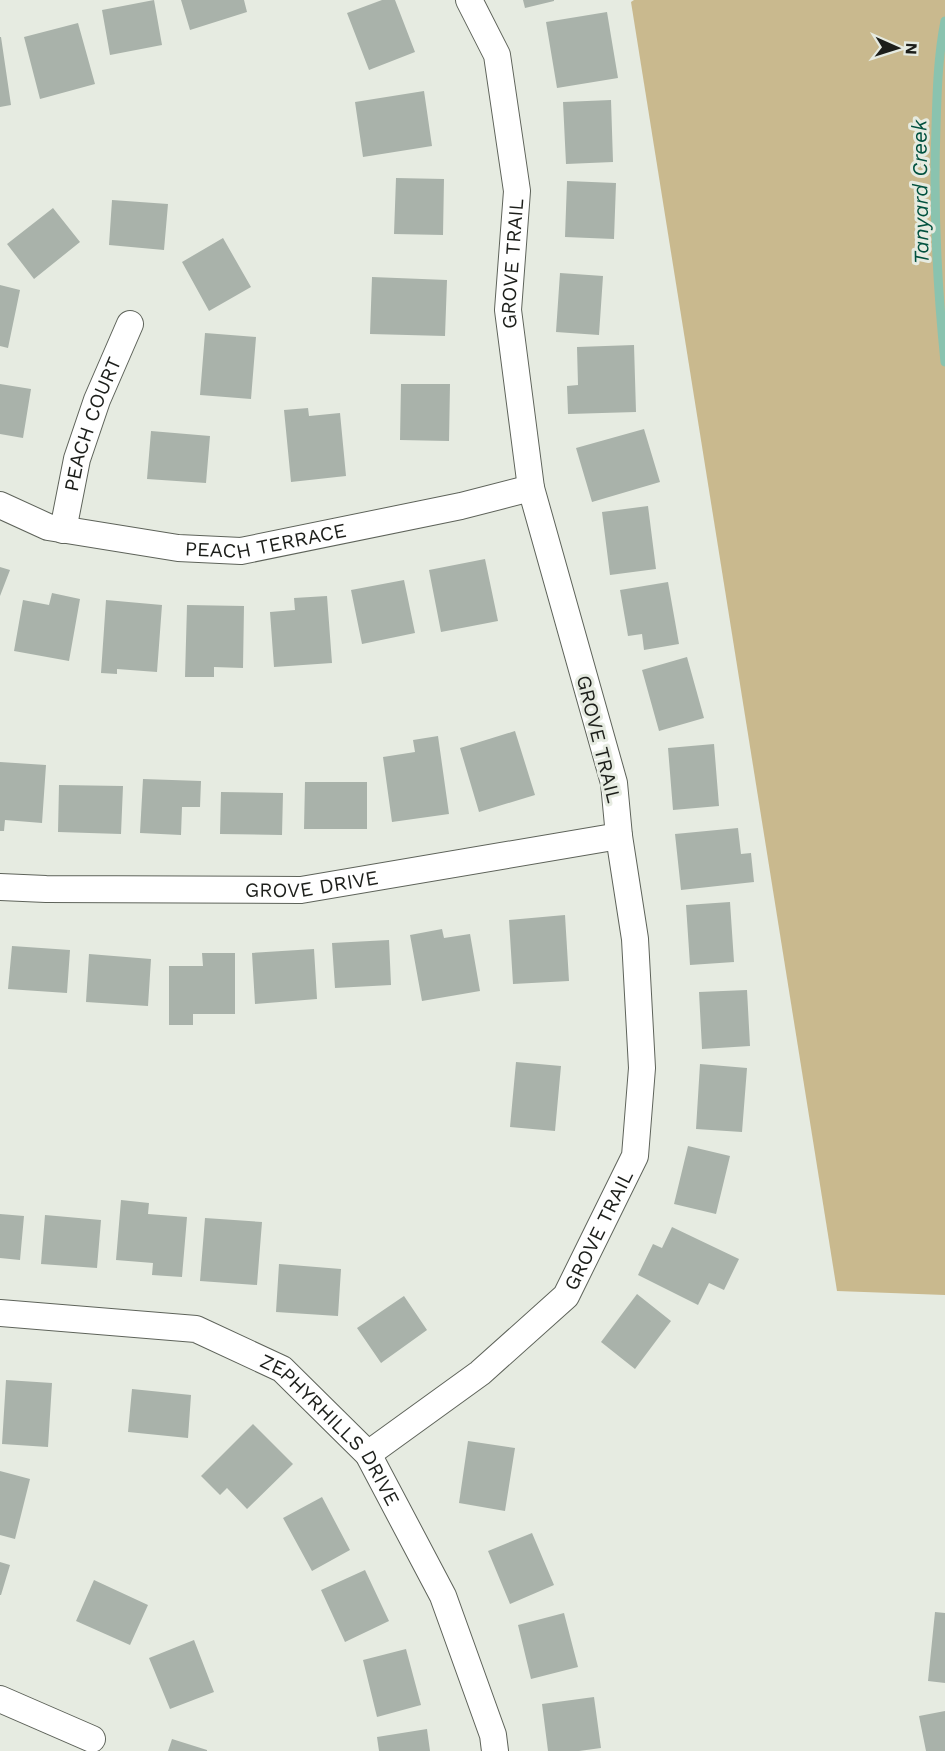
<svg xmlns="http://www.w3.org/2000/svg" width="945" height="1751" viewBox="0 0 945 1751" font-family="'Work Sans',sans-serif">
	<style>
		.green { fill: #c9b98e }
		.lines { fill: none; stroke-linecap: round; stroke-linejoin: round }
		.stream { stroke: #8ac3af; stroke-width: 9 }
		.building { fill: #a9b2aa }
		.street-casing { stroke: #5e635a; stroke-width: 28 }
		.street { stroke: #fff; stroke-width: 26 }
		.labels { text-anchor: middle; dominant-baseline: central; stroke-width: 6; stroke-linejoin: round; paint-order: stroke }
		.street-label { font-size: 20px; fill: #1c1e1a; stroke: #e6ebe1 }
		.water-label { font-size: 21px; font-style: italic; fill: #00513e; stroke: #e6ebe1 }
	</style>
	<rect width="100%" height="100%" fill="#e6ebe1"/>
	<path class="green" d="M634,0H945V1295L837,1291L631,2Z"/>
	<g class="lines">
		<path class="stream" d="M945,21C938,56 937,92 936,127C933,205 937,284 945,362"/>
	</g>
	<path class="building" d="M154,0L162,45L110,55L102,10Z
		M181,0H244L247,12L190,30Z
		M382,0H395L415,52L369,70L347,13Z
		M523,0H554V1L525,8Z
		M607,12L618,78L557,88L546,22Z
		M78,23L95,84L40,99L24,37Z
		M0,37H1L11,105L0,107Z
		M424,91L432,146L363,157L355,102Z
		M611,100L613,162L566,164L563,102Z
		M396,178L444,179L443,235L394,234Z
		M567,181L616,183L614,239L565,237Z
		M112,200L168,204L164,250L109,245Z
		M53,208L80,242L34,279L7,244Z
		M223,238L251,287L209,311L182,262Z
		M560,273L603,276L599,335L556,332Z
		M372,277L447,280L445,336L370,334Z
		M0,285L20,290L8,348L0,346Z
		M205,333L256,337L251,399L200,395Z
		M634,345L636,412L568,414L567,386L578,385L577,347Z
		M0,384L31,389L23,438L0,434Z
		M401,384H450L449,441L400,440Z
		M308,408L309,416L340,413L346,476L291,482L284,410Z
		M644,429L660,482L592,502L576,448Z
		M151,431L210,436L206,483L147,479Z
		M648,506L656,569L610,575L602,512Z
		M485,559L498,621L441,632L429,570Z
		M0,567L10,570L0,596Z
		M404,580L415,633L362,644L351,590Z
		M668,582L679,644L644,650L642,634L628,636L620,590Z
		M52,593L80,599L69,661L14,651L23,600L49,605Z
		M327,596L332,663L274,667L270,612L295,610L294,598Z
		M106,600L162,605L157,672L117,669V674L101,673Z
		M187,605L244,606L243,668L214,667V677H185Z
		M687,657L704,718L659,731L642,670Z
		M515,731L535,795L479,812L460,748Z
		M438,736L449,814L392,822L383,757L415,752L413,740Z
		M714,744L719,806L673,810L668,748Z
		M0,762L46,765L42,823L5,820L4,831H0Z
		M143,779L201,781L200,807H182L181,835L140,833Z
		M305,782H367V829H304Z
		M59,785L123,786L121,834L58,832Z
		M221,792L283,793L282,835L220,834Z
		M738,828L741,854L751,853L754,882L681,890L675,834Z
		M730,902L734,962L690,965L686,905Z
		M565,915L569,981L513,984L509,920Z
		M442,929L444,938L470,934L480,991L422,1001L410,935Z
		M389,940L391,985L335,988L332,943Z
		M12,946L70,950L67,993L8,989Z
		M314,949L317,999L255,1004L252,953Z
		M202,953H235V1014H193V1025H169V966H203Z
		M89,954L151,959L148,1006L86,1002Z
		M747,990L750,1046L702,1049L699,992Z
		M516,1062L561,1066L555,1131L510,1127Z
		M700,1064L747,1068L742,1132L696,1129Z
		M688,1146L730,1156L716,1214L674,1204Z
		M121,1200L149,1203L148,1214L187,1217L182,1277L152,1275L153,1263L116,1260Z
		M0,1214L24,1216L20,1260L0,1258Z
		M45,1215L101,1220L97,1268L41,1264Z
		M205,1218L262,1222L257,1285L200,1281Z
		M672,1227L739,1259L724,1290L709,1283L698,1305L638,1275L653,1244L662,1248Z
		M279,1264L341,1269L338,1316L276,1312Z
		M637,1294L671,1321L635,1369L601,1342Z
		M404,1296L427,1330L381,1363L357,1328Z
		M6,1380L52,1383L48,1447L2,1444Z
		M132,1389L191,1395L188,1438L128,1432Z
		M253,1424L293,1464L247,1509L227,1488L220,1495L201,1476Z
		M468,1441L515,1448L505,1511L459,1503Z
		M0,1471L30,1479L15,1539L0,1535Z
		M322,1497L350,1550L312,1571L283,1518Z
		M532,1533L554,1585L510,1604L488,1551Z
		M0,1562L10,1565L1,1595H0Z
		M365,1570L389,1621L345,1642L321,1590Z
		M94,1580L148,1605L130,1645L76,1621Z
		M935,1612L945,1613V1683L928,1681Z
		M564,1613L578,1667L531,1679L518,1625Z
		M194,1640L214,1692L170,1709L149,1658Z
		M406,1649L421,1705L377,1717L363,1660Z
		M594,1697L601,1748L579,1751H548L542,1704Z
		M945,1711V1751H926L919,1716Z
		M427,1729L430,1751H379L377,1737Z
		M172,1739L207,1750V1751H168Z"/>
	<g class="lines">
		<defs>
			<g id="street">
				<path id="s1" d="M0,505L48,527L178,548L241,551L461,506L531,488"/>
				<path id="s2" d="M63,530L77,459L97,400L130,324"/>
				<path id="s3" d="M0,887L46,889L301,890L619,836"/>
				<path id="s4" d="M0,1313L196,1329L282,1369L368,1454L443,1596L493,1735L495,1751"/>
				<path id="s5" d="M368,1454L480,1373L566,1296L635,1156L642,1068L635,939L619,836L614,783L531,488L508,310L517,191L497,55L469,0"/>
				<path d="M0,1699L92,1739"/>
			</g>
		</defs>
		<use href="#street" class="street-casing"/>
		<use href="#street" class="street"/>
	</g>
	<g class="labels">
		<g class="street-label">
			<text stroke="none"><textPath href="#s5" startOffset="1317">GROVE TRAIL</textPath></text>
			<text stroke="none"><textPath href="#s2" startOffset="110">PEACH COURT</textPath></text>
			<text stroke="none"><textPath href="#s1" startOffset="273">PEACH TERRACE</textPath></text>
			<text transform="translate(599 739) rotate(76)">GROVE TRAIL</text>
			<text stroke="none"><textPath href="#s3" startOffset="312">GROVE DRIVE</textPath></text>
			<text stroke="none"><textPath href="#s5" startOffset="327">GROVE TRAIL</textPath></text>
			<text stroke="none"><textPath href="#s4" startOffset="369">ZEPHYRHILLS DRIVE</textPath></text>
		</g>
		<g class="water-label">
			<text transform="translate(920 192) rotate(-91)">Tanyard Creek</text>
		</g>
	</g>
	<g transform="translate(897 48) rotate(93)" stroke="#e6ebe1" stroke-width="4.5" paint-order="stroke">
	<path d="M0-4.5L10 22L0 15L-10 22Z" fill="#1c1e1a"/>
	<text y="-9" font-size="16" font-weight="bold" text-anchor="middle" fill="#1c1e1a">N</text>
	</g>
</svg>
